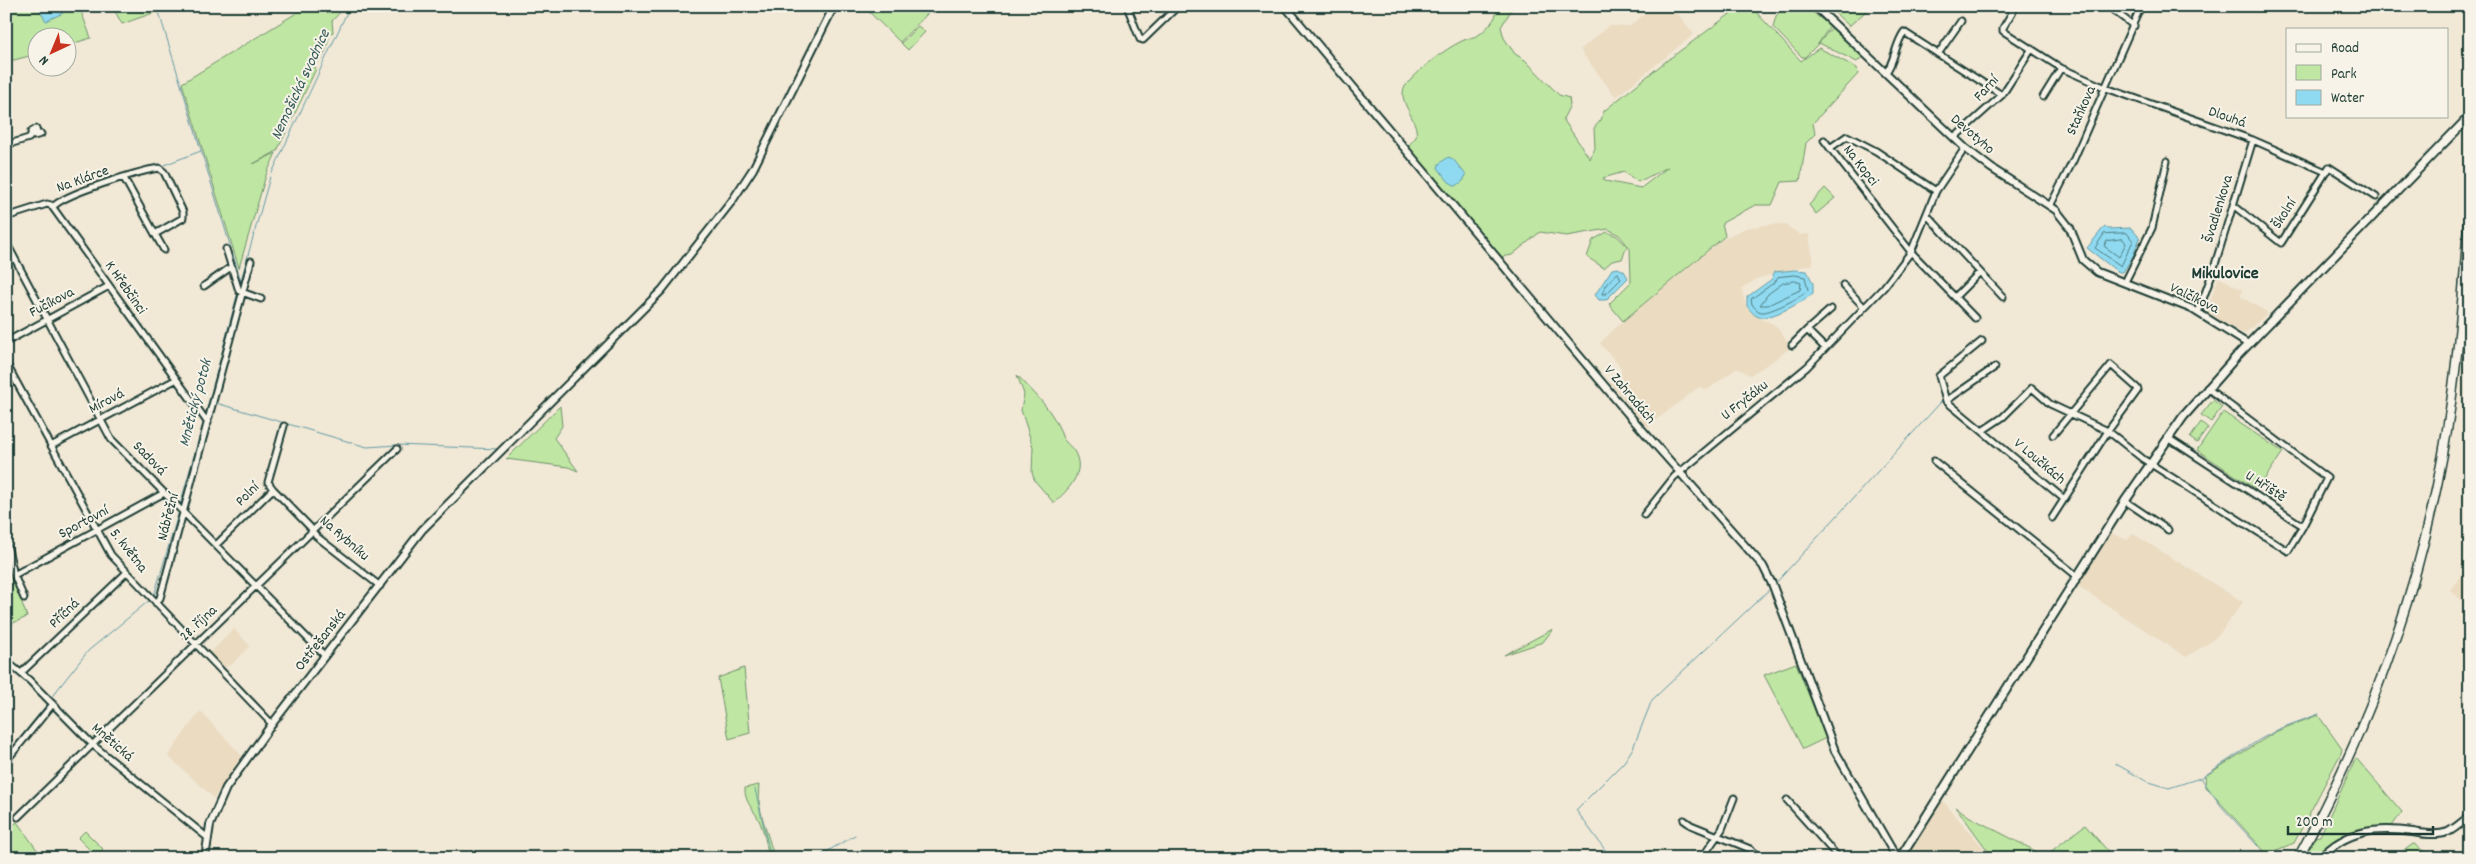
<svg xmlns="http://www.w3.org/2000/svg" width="2476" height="864" viewBox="0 0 2476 864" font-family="Dekko,sans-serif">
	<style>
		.built { fill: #eadbc1 }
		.green { fill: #bfe6a2; stroke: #6f926b; fill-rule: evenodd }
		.water { fill: #90daf1; stroke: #639ba5 }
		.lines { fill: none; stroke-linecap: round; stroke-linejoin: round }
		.shore { stroke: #4c7c80; stroke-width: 1 }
		.stream { stroke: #639ba5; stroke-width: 1 }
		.minor-casing { stroke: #1f3d34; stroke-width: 9 }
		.tertiary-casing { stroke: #1f3d34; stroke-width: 10 }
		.secondary-casing { stroke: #1f3d34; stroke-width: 11 }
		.primary-casing { stroke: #1f3d34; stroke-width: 11 }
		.minor { stroke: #f7f3e8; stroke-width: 5 }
		.tertiary { stroke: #f7f3e8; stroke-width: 6 }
		.secondary { stroke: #f7f3e8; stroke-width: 7 }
		.primary { stroke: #f7f3e8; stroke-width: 8 }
		.labels { text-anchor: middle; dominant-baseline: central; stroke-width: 4; stroke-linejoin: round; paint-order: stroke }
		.street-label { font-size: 15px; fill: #1f3d34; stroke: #f7f3e8 }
		.water-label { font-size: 16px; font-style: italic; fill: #365c5a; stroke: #f7f3e8 }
		.quarter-label { font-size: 18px; font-weight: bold; fill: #1f3d34; stroke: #f7f3e8 }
	</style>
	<rect width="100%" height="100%" fill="#f1e8d6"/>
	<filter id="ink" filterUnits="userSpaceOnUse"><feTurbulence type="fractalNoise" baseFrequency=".02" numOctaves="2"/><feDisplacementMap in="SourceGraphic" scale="10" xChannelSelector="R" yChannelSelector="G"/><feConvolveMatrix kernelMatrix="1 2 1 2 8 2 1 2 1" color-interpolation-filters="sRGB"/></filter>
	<g filter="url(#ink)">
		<path class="built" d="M1654,6H1671L1694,34L1616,97L1580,50L1609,26H1630Z
			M1773,224L1785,225L1801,235L1809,234L1813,264L1758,278L1742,288L1744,300L1748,310L1757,317L1775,325L1791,347L1774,360L1750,375L1737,368L1707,390L1700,387L1696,389L1647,427L1610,383L1621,374V367L1600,343L1624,320L1724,238L1746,228Z
			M2216,276L2243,290L2240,296L2268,313L2244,334L2206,313L2218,279Z
			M2111,533L2127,540L2133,534L2243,602L2220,633L2210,642L2186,657L2078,586Z
			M2470,564V608L2450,590Z
			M234,629L250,646L229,667L228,665L224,668L210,653Z
			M200,711L242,756L214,798L168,756Z
			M1942,800L1992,858H1910L1912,849Z"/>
		<path class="green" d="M6,6H79L91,38L68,45V38H38L37,54L14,60L9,59L6,51Z
			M112,6H155L156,12L122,24Z
			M308,6H340L342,10L332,21L333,32L329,34C328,46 324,59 314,65L316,69L277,151L253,164L276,153L266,175L239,268L182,83Z
			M863,6H930L932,9L900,42Z
			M1491,6L1513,7L1501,27L1504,38L1515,54L1525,60L1559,95L1569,98L1570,105L1563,119L1590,159L1595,148L1594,128L1601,120L1604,111L1665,62L1741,6H1747L1751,11L1756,12L1801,61L1819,48L1857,68L1858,74L1813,123L1815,134L1806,143L1800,181L1782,182L1772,205H1755L1722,223L1725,236L1623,321L1609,304L1631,282L1630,248L1619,235L1608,229L1566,236L1540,232L1512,255L1501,257L1408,146L1416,137C1420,119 1393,99 1407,84C1421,68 1443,50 1462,41C1467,38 1474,38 1480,34C1486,29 1498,18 1496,10ZM1668,167L1641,188L1605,181L1603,178L1624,172L1638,182Z
			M1785,6H1805L1830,26L1818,44L1805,57H1802L1773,27L1776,16Z
			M1822,6H1872L1849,26L1831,9L1828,11Z
			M918,26L925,32L908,50L901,43Z
			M1833,26L1864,55L1857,62L1819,43Z
			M1825,188L1835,198L1816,214L1809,205Z
			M1607,232L1617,236L1627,246L1622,259L1612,261L1604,268L1587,257L1593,240Z
			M1017,375C1035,394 1054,411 1062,436C1064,442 1071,446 1074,451C1087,472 1068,490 1054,503L1035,481L1032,473L1033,447L1021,410L1024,394Z
			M2213,400L2222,407L2211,422L2201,415Z
			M560,406L562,426L554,438L578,471L568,467L506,459Z
			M2223,412L2283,452L2257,490L2197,450Z
			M2201,422L2208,428L2197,443L2190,438Z
			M6,550L11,573L27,617L6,626Z
			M1553,629L1543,642L1504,655Z
			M1796,663L1826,738L1803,749L1764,675Z
			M744,668L750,733L729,739L718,678Z
			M2318,715L2342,749L2341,753L2294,843L2267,854L2206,787L2205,776L2277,731Z
			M2356,758L2402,812L2392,826C2361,827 2338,835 2316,858H2303L2315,837L2320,836Z
			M759,785C756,809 769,834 774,858H768C767,844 764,831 758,818C752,808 744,800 745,788Z
			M1956,807L1970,817L2045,856L2085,825L2114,858H1993Z
			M17,822L43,858H6V831Z
			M85,831L103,849L96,856L78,838Z
			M2414,844L2433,858H2394L2413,844Z"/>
		<path class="water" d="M37,6H63V13L46,21Z
			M1448,157L1453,159L1466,175L1463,181L1456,186L1449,182L1438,168L1439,164Z
			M2105,226L2108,229L2131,228L2140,238L2133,256L2123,272H2118L2087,248Z
			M1618,268L1624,271L1628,278L1606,300H1599L1595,295L1612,269Z
			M1795,270L1807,271L1813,283V293C1805,301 1770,320 1759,317C1753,315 1750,310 1747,306V297L1772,279L1774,272Z"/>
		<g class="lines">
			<path class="shore" d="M2127,233L2133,241L2121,266L2095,248L2104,234Z
				M2123,239L2126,243L2119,257L2104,246L2107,241Z
				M1618,273L1621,279L1606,294H1602L1606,285Z
				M1795,275L1805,277L1808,290C1804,296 1768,314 1761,312C1757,311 1754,307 1752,304L1751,299L1775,282L1778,277Z
				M1795,281L1801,283L1800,290L1768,305H1760L1768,294L1783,283Z"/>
			<path class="stream" d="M157,6L241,281L239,285
				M164,165L201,151
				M272,173L350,6
				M241,280L270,177
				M216,403L367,447L397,445L498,449
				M205,416L238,292
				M180,505L204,420
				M1774,585L1942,401
				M154,596L179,511
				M50,699L88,651L151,599
				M6,755L48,703
				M2116,764L2146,781L2169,788L2200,778
				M755,789L771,858
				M816,858L855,835
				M1611,858L1576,810L1624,762L1633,748L1652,700L1771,588
				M2269,858L2222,807L2201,778L2259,740L2281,728L2319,714"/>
			<defs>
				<path id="minor" d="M1127,6L1140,39L1143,40L1178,6
					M2007,6L2013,11
					M2016,6L2003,28V31L2061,68L2106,88L2253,140L2326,172L2329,167L2376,197
					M2115,6L2113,10L2134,26
					M1938,54L1961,21
					M1886,72C1894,64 1895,44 1904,32L2002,95
					M2043,97L2061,68
					M37,133L36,129L31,132L34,136L41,134
					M1954,138L2002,95L2031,50
					M1824,140L1830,148
					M6,145L29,138L31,135
					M1936,191L1876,151L1847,136L1830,148L1911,252L1975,318
					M2233,205L2281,243L2326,172
					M2050,206L2073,161L2141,6
					M53,207C63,194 140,171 159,168L164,172L183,212V218L155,234L124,178
					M1927,215L2003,297
					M6,217L47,204L51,205L208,423
					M155,234L164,250
					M6,242L111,439L325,656
					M226,249L239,291L261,299
					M2125,282L2152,228L2167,161
					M1843,285L1864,307
					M204,286L231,267
					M1955,297L1980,272
					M2198,313L2213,271L2253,140
					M1807,330L1831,309
					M1982,341L1939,376L1946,401L2064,499
					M6,342L109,286
					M1792,345L1807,330L1825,348
					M6,363L111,555L272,724
					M1946,401L1995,367
					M1982,431L2003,417L2032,388L2050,404L2108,431L2143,459L2288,551L2303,526
					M2168,438L2303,526L2327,478L2207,388
					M51,446L175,380
					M1934,461L2077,576
					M273,489L310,527L316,536L380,586
					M2125,501L2168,530
					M1644,515L1674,477L1807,367L1884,287L1911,252L1936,191L1965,148
					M2052,518L2108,431L2138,390L2137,388L2111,365L2053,435
					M6,540L14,575
					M216,545L273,489L268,482L284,426
					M24,598L14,575L164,493
					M156,603L160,598L251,261
					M6,661L29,680L93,745L208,838
					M21,673L126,573
					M6,761L53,704
					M1787,800L1839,858
					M18,817L397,449
					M1684,820L1691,825L1750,849L1762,858
					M1650,855L1651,858
					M1702,858L1722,829L1734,798"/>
				<path id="tertiary" d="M1285,6L1629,415L1763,566L1773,586L1835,751L1895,855
					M1815,6L1965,148L1991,168L2056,210L2070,228L2083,260L2097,272L2192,309L2248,344
					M205,858L210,825L226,788L272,724L422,530L662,290L732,201L753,169L834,6
					M2320,858C2346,830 2377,827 2413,832C2424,834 2437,836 2448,832C2456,828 2463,821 2470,816"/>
				<path id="secondary" d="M1902,855L2125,501L2183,417L2236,357L2470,116
					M1893,858L1896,854L1902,855"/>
				<path id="primary" d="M2298,858C2367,732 2418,595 2443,454C2458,369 2464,283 2470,198"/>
			</defs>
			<use href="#minor" class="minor-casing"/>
			<use href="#tertiary" class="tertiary-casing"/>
			<use href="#secondary" class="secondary-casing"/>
			<use href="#primary" class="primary-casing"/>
			<use href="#minor" class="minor"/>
			<use href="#tertiary" class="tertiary"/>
			<use href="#secondary" class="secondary"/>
			<use href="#primary" class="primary"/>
		</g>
	</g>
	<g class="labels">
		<g class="street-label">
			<text transform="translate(1987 89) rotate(-48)">Farní</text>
			<text transform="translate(2082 111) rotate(-66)">Staňkova</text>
			<text transform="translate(2227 118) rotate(19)">Dlouhá</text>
			<text transform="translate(1972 135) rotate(41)">Devotyho</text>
			<text transform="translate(1860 166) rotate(52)">Na Kopci</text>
			<text transform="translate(83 180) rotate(-20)">Na Klárce</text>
			<text transform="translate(2219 209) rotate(-73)">Švadlenkova</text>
			<text transform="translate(2285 214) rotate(-58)">Školní</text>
			<text transform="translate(125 288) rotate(55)">K Hřebčinci</text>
			<text transform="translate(2194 299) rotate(26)">Valčíkova</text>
			<text transform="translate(52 303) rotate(-28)">Fučíkova</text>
			<text transform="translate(1629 395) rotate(50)">V Zahradách</text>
			<text transform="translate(1745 401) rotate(-38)">U Fryčáku</text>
			<text transform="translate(107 402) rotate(-28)">Mírová</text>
			<text transform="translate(149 459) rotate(46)">Sadová</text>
			<text transform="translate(2039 462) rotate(40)">V Loučkách</text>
			<text transform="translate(2265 487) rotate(33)">U Hřiště</text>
			<text transform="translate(248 495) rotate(-45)">Polní</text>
			<text transform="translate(169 517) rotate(-75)">Nábřežní</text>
			<text transform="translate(84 523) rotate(-28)">Sportovní</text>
			<text transform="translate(344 539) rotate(41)">Na Rybníku</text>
			<text transform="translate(128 551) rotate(52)">5. května</text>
			<text transform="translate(65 614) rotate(-44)">Příčná</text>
			<text transform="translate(199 624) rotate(-43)">28. října</text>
			<text transform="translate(321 641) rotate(-52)">Ostřešanská</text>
			<text transform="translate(112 743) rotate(41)">Mnětická</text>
		</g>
		<g class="water-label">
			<text transform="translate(301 85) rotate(-65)">Nemošická svodnice</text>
			<text transform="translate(196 403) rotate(-75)">Mnětický potok</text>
		</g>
		<g class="quarter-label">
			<text x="2225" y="274">Mikulovice</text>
		</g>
	</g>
	<rect width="2476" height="864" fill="none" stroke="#f7f3e8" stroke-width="25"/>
	<rect x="12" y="12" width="2451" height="839" fill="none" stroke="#1f3d34" stroke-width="2" filter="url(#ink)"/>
	<rect x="2286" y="28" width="162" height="90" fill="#f7f3e8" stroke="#a1aaa0"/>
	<rect x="2296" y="44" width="25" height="8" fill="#f7f3e8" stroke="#a1aaa0"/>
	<text x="2331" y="52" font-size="15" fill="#1f3d34">Road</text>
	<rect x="2296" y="65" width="25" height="15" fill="#bfe6a2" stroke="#a1aaa0"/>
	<text x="2331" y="78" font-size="15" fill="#1f3d34">Park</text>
	<rect x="2296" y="90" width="25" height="15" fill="#90daf1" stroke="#a1aaa0"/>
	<text x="2331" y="102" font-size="15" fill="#1f3d34">Water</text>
	<g transform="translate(52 52) rotate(224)"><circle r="24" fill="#f7f3e8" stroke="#a1aaa0"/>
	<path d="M0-4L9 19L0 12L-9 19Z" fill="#c8321e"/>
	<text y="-8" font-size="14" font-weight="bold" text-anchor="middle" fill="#1f3d34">N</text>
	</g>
	<path d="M2288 826v8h145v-8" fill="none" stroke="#1f3d34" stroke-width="2.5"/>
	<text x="2296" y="826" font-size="15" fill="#1f3d34" stroke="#f7f3e8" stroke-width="4" paint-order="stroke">200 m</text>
</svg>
